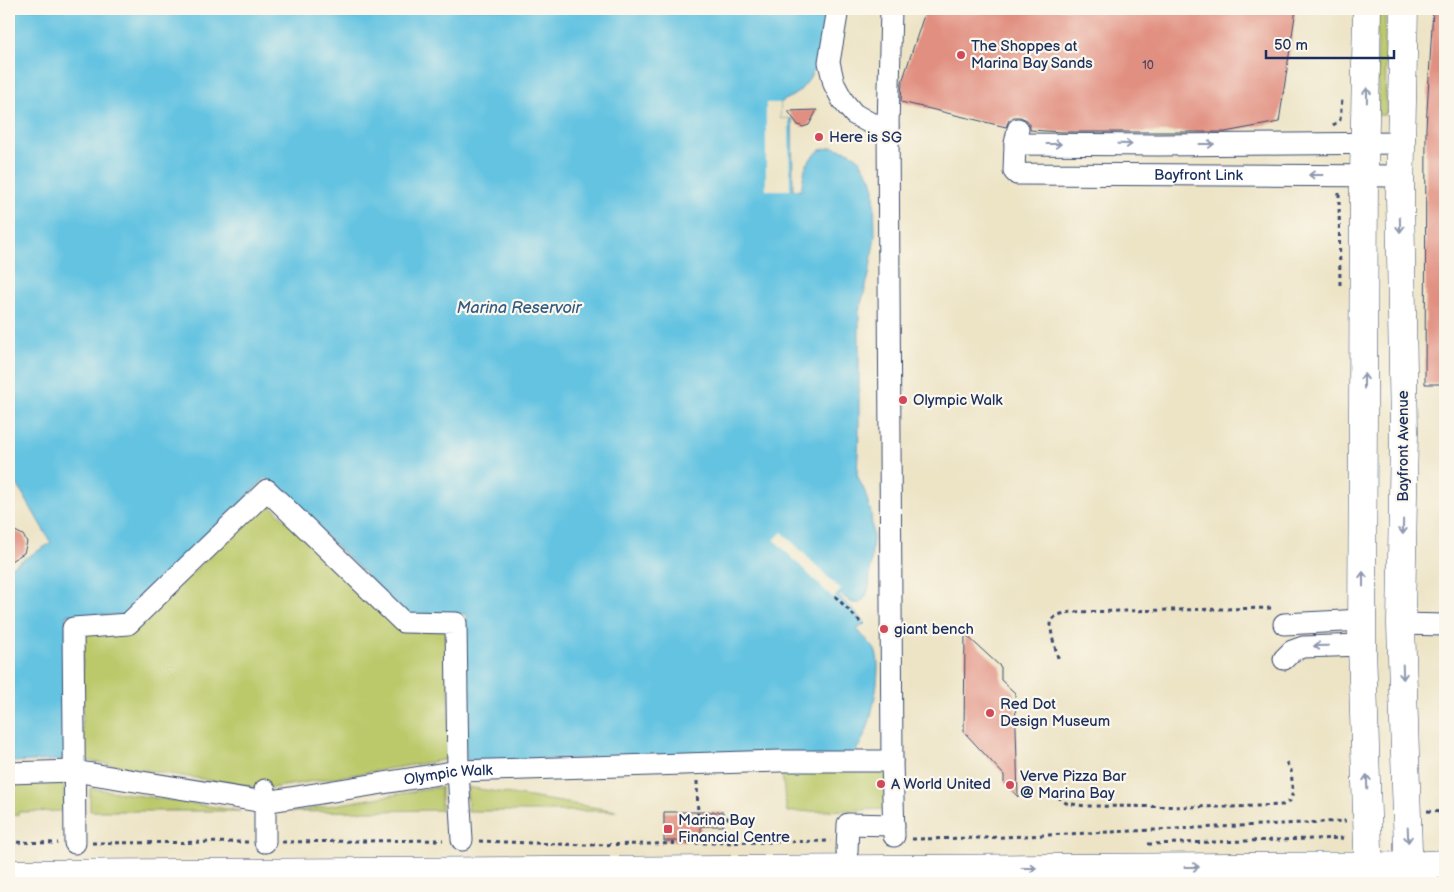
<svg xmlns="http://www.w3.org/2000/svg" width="1454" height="892" viewBox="0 0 1454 892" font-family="'Balsamiq Sans',sans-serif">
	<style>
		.green { fill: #bcc96b; stroke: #6c7c64 }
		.water { fill: #63c3e1; stroke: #3f79a0 }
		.pier { fill: #ede4c6 }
		.building { fill: #e18f80 }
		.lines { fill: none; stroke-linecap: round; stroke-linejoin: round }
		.minor-casing { stroke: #3a4a6e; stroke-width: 23 }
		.major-casing { stroke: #3a4a6e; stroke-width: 29 }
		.path { stroke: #3a4a6e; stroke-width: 3; stroke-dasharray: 4 4; stroke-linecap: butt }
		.minor { stroke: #fff; stroke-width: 21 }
		.major { stroke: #fff; stroke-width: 28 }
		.oneway { stroke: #8d97ae }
		.poi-dot { fill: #d1495b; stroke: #fbf7ec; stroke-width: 2 }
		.labels { text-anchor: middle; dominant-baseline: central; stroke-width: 4.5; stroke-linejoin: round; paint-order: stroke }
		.number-label { font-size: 12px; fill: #4c4766 }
		.poi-label { font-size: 15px; fill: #1b2f5e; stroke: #fbf7ec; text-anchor: start }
		.street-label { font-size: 15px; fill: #1b2f5e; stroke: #fbf7ec }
		.water-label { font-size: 16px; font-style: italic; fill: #315b85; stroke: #fbf7ec }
	</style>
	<rect width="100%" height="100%" fill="#fbf7ec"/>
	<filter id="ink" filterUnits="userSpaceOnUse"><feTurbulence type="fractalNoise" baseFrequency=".02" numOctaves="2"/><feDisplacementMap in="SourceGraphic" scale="10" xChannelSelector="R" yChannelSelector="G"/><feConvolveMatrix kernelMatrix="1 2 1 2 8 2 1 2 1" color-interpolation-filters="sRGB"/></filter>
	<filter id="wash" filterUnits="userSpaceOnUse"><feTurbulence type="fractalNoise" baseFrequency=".0096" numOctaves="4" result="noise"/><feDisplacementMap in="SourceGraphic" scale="20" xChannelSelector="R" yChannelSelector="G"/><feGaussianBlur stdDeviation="1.12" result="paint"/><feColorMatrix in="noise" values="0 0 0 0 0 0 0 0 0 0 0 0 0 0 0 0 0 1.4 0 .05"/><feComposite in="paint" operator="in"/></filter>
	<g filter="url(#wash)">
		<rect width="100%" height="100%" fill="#ede4c6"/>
		<path class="green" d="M1377,9H1385L1386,115H1378Z
			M266,501L399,631L449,630V759L265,789L82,760L83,631H132Z
			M780,761H892L885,809L787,812Z
			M9,778H64V811L18,812V815H9Z
			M441,787V810L292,812Z
			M467,787L617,811H468Z
			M90,788L240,811H90Z"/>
		<path class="water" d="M9,9H827C826,35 819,75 797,93C791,97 785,100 780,103V119H792L793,190H801L805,168L811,158L820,150L833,147L850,152L859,159L871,178L874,190L875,236L869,275L859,311V432L857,475L865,492L871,513L873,539L869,587L866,596L860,603H852L840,594L838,595L865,623L857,630C863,636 871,643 875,650C883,665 873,710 868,726C865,737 858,747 853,757L466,760V614H406L266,478L126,615H66L65,760L9,762V568L51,543L9,470Z"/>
		<path class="pier" d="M766,103H780V119H789L790,190H766Z
			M782,532L841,590L833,598L774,540Z"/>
		<g id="blocks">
			<path class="building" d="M926,9H1296L1279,122L1225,132H1062L1030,130V125L1027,120L1020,117H1014L1009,120L1006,127L901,102L902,82Z
				M1433,9H1445V384H1425L1426,128Z
				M817,110L809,125L803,127L798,125L788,111Z
				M9,528L23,535L27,542L24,553L9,562Z
				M965,634L1001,667V680L1015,693L1018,797L1004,782V775L964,732Z
				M664,812H723V826H701V841H664Z"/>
		</g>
	</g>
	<g filter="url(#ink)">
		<use href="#blocks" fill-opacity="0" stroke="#3a4a6e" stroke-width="1"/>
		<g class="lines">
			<defs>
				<g id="minor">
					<path d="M838,9L829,62L834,84L843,101L854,114L870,123L888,126"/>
					<path id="s1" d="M1018,129L1015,144L1014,171L1017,174L1401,176"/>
					<path d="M1015,144L1158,145L1402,143"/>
					<path d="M1284,624L1363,620"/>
					<path d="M1401,624L1445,625"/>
					<path d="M1284,659L1292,651L1303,647L1362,645"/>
					<path d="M892,761L894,836"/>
					<path id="s2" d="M9,773L74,771L265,802L458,771L780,761H892L888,126L891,9"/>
					<path d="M265,842V790"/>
					<path d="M75,843L73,628L128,624L267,490L403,622L456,623L458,771L462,840"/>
					<path d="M847,852L848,824L894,825"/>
				</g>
				<path id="major" d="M1367,9L1364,176L1362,645L1369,883
					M1404,9L1400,195L1404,431L1401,624L1409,883
					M9,874L1409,866L1445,864"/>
			</defs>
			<use href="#minor" class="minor-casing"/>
			<use href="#major" class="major-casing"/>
			<path class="path" d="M1333,125L1340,120L1342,99
				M1339,193L1340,286
				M835,596L863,625
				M1058,658C1056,649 1047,625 1053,619C1057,614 1066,613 1072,612L1274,608
				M697,781L698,818H736
				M1058,797L1066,803L1085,806L1230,807L1283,805L1290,801L1293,792L1291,770L1284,759
				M1427,811L1445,812
				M912,839L982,838L1346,821
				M479,841L586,845L831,841
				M9,842L58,843
				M282,842L443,840
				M92,843L248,842
				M1148,844L1345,838"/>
			<use href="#minor" class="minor"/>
			<use href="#major" class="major"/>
		</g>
		<defs><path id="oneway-shaft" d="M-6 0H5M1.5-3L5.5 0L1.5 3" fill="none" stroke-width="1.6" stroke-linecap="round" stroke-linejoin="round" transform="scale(1.25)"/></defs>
		<g class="oneway">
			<use href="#oneway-shaft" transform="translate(1367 95) rotate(-89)"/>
			<use href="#oneway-shaft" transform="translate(1054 144)"/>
			<use href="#oneway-shaft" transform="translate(1125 144) rotate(1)"/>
			<use href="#oneway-shaft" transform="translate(1207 144)"/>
			<use href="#oneway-shaft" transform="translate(1316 175) rotate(-180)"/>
			<use href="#oneway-shaft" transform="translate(1400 225) rotate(89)"/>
			<use href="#oneway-shaft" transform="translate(1364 381) rotate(-90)"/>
			<use href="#oneway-shaft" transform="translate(1403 527) rotate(91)"/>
			<use href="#oneway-shaft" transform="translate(1363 579) rotate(-90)"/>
			<use href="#oneway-shaft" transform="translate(1321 646) rotate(179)"/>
			<use href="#oneway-shaft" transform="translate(1403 672) rotate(88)"/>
			<use href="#oneway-shaft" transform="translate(1367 782) rotate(-92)"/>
			<use href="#oneway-shaft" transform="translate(1408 835) rotate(88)"/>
			<use href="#oneway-shaft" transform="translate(1192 867)"/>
			<use href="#oneway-shaft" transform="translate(1029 868)"/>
		</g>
	</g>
	<g class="poi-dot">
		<circle cx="961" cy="55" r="5"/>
		<circle cx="819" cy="137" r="5"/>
		<circle cx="903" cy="400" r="5"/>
		<circle cx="884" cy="629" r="5"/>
		<circle cx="990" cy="713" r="5"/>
		<circle cx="881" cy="784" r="5"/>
		<circle cx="1010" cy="785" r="5"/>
		<rect x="663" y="824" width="10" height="10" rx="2.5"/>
	</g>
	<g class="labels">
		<g class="number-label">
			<text x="1148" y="65">10</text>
		</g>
		<g class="poi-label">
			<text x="971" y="46">The Shoppes at<tspan x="971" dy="17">Marina Bay Sands</tspan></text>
			<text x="829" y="137">Here is SG</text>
			<text x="913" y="400">Olympic Walk</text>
			<text x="894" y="629">giant bench</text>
			<text x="1000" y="704">Red Dot<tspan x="1000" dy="17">Design Museum</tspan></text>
			<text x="1020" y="776">Verve Pizza Bar<tspan x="1020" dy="17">@ Marina Bay</tspan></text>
			<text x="891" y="784">A World United</text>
			<text x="678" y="820">Marina Bay<tspan x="678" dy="17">Financial Centre</tspan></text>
		</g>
		<g class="street-label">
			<text stroke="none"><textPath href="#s1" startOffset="228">Bayfront Link</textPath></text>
			<text transform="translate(1403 446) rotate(-90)">Bayfront Avenue</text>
			<text stroke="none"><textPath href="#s2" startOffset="444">Olympic Walk</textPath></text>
		</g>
		<g class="water-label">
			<text x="519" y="308">Marina Reservoir</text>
		</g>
	</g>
	<rect width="1454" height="892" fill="none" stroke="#fbf7ec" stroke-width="30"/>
	<path d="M1266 50v8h128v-8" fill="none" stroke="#1b2f5e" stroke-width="2.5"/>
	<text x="1274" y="50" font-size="15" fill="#1b2f5e" stroke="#fbf7ec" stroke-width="4" paint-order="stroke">50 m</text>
</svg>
